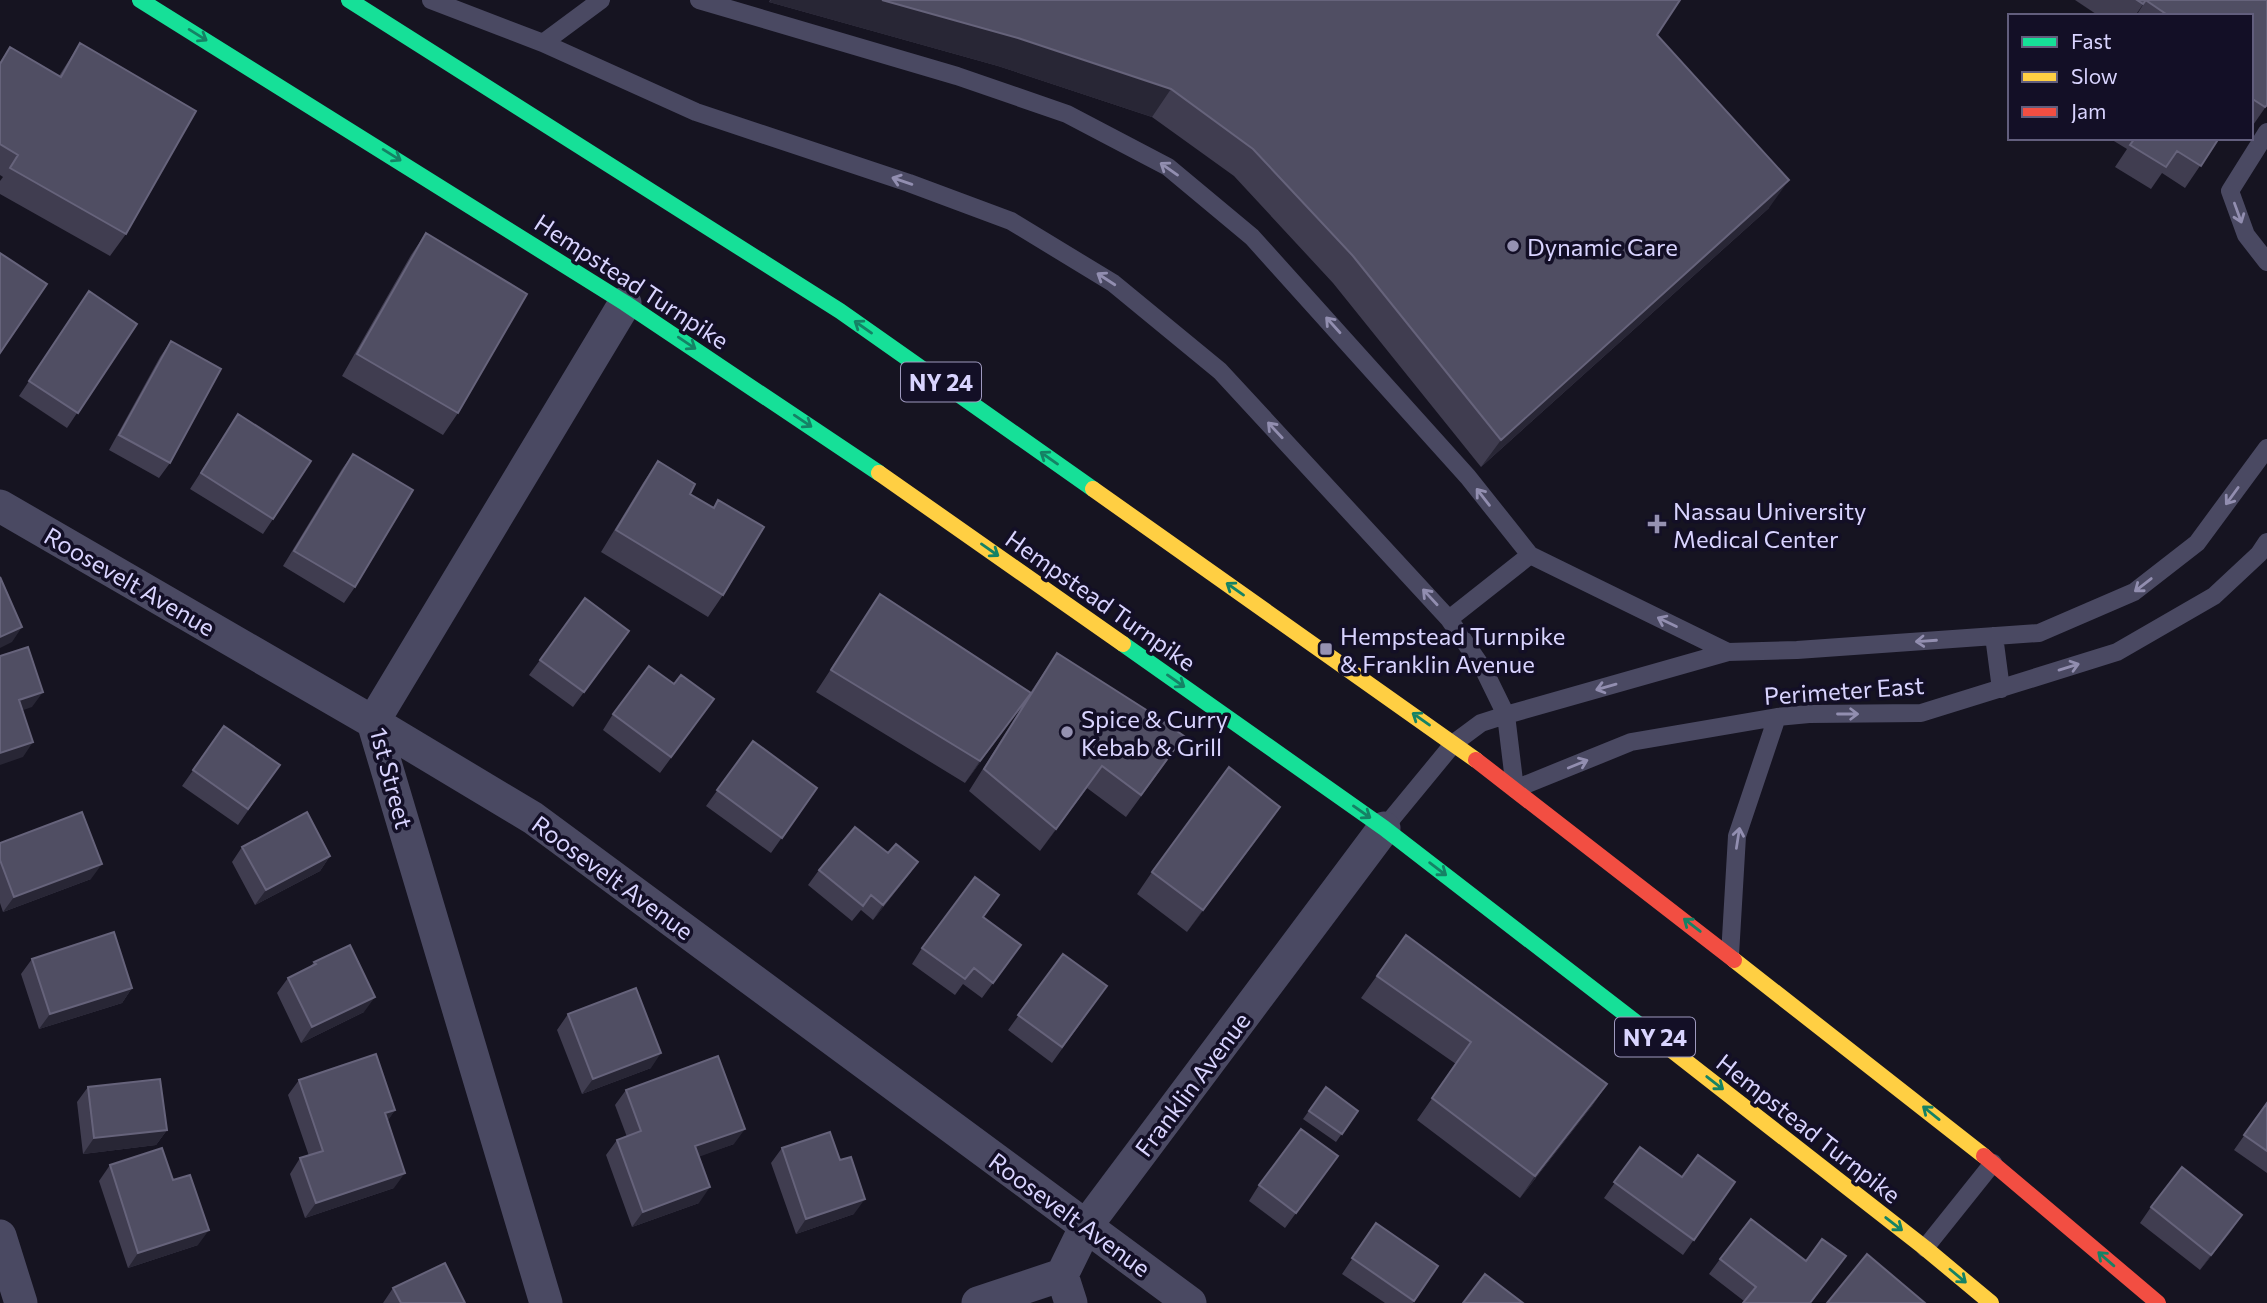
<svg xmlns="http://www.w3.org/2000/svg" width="2267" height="1303" viewBox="0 0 2267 1303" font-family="Commissioner,sans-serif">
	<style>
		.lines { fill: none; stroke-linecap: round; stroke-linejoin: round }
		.lane { stroke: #4a4962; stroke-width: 18 }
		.street { stroke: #4a4962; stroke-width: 33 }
		.fast { stroke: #16e098; stroke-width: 16 }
		.slow { stroke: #ffcf43; stroke-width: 16 }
		.jam { stroke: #f24e42; stroke-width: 16 }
		.wall { fill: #403d50 }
		.shaded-wall { fill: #282635 }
		.building { fill: #504e63; stroke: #66637b; stroke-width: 2 }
		.oneway { stroke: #158265 }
		.oneway2 { stroke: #928eb0 }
		.poi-dot { fill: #9591b1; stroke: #130f26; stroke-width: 2.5 }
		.labels { text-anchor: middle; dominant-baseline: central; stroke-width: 7; stroke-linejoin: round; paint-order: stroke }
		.shield { fill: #130f26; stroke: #9e99be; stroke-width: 2 }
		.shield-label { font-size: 23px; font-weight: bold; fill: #d9d4ff }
		.poi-label { font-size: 24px; fill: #d9d4ff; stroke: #130f26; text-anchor: start }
		.street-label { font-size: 24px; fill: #d9d4ff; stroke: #130f26 }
	</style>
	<rect width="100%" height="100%" fill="#161421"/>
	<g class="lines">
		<path class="lane" d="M431,0L543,43L696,112L909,183L1011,221L1113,283L1220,371L1449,619L1484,670L1506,715L1515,789L1631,742L1777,717L1809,714L1921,713L2117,652L2214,596L2259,554L2267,542
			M699,0L957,76L1067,114L1168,167L1252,237L1468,477L1530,555L1728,652
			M543,43L601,0
			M2267,132L2230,191L2246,235L2267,262
			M1449,619L1530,555
			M1994,636L2001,689
			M1384,828L1454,743L1481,723L1506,715L1728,652L1797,650L2039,633L2134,592L2197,543L2267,448
			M1730,955L1737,836L1777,717
			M1925,1248L1993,1163"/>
		<path class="street" d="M0,506L373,722L533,818L1190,1303
			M0,1236L21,1303
			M1062,1275L1071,1303
			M546,1303L373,722L625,303
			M978,1303L1062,1275L1086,1226L1384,828"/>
		<path class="fast" d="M140,0L625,303L879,473
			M349,0L840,311L1093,489
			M1123,644L1384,828L1642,1027"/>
		<path class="slow" d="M879,473L1123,644
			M1093,489L1476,760
			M1734,960L1984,1156
			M1642,1027L1925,1248L1991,1303"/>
		<path class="jam" d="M1476,760L1734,960
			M1984,1156L2158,1303"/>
	</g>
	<path class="wall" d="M770,0H1680L1657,35L1769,208L1481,467L1333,283L1234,176L1152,117L998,66L769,2Z
		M2075,0H2146L2135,16H2099Z
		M2146,0H2267V105L2251,128V16H2136Z
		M80,43L126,234L110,256L0,194V181L3,177L0,175V62L10,47L59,76Z
		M2109,138H2219L2185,188L2162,173L2151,189L2115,167L2127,149Z
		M426,233L458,413L443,435L342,376L411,255Z
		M89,291L137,324L67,428L19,396Z
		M171,341L170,463L159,478L109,450L160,357Z
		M238,414L273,519L263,534L190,489Z
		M353,454L355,587L344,603L283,566L342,469Z
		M658,461L690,494L713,508L718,500L723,595L708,617L601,552L643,483Z
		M880,594L1030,693L1057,653L1169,758L1126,817L1087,788L1040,851L969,791L1030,694L965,783L816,692Z
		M629,631L573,707L529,675L540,660Z
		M674,684L714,699L660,773L603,730L613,714Z
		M224,726L280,765L238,825L182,786Z
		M753,741L817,788L771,853L706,806Z
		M1280,807L1187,932L1137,894L1152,872Z
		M0,843L91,879L3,912L0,903Z
		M242,847L330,856L320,871L255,905L232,862Z
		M888,853L918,862L907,877L873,920L861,910L852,921L808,885L819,870Z
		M984,917L1021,945L982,998L963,984L955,995L912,964L922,948Z
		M1406,935L1607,1084L1592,1106L1520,1198L1417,1120L1456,1064L1361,998Z
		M1063,954L1107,986L1052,1063L1008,1030Z
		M32,959L132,988L122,1003L39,1029L21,974Z
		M314,962L364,1012L301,1043L277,993L288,978L310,967Z
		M568,1014L651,1068L582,1094L557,1030Z
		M299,1080L395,1110L387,1121L394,1188L305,1218L290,1174L300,1158L309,1156L288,1095Z
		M88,1087L167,1130L156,1145L83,1154L77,1102Z
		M1326,1087L1358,1111L1336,1142L1303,1119Z
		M626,1090L734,1144L699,1156V1203L632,1227L606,1155L617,1140L627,1137L615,1105Z
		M2267,1103V1173L2234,1150Z
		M1640,1147L1682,1177L1735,1182L1683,1255L1604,1198Z
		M782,1148L854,1214L796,1234L771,1163Z
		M110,1165L173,1180L198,1245L128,1268L99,1181Z
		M1327,1171L1285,1228L1249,1201L1259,1185Z
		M2151,1207L2232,1230L2200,1270L2140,1223Z
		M1376,1223L1438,1266L1413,1303H1385L1342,1274Z
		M1846,1256L1835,1271L1744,1301L1709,1274L1720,1259L1806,1261Z
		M393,1288L465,1303H383Z"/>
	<path class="shaded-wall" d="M771,0H882L1018,38L1171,89L1152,117L998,66L769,2Z
		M1789,180L1769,208L1481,467L1501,440Z
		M22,627L12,642L0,648V637Z
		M43,692L32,707L9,715L19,700Z
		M1031,693L1015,715L965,783L980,761Z
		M33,742L23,757L0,765V753Z
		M1102,766L1087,788L1040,851L1056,829Z
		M1280,807L1265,829L1187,932L1203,910Z
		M330,856L320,871L255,905L266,890Z
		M918,862L907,877L873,920L883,905Z
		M102,864L91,879L3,912L14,897Z
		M132,988L122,1003L39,1029L50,1014Z
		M375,997L364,1012L301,1043L312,1027Z
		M661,1053L651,1068L582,1094L593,1079Z
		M1607,1084L1592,1106L1520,1198L1535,1176Z
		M395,1110L385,1125V1113Z
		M745,1129L734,1144L685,1162L695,1146Z
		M167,1130L156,1145L83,1154L94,1138Z
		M405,1173L394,1188L305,1218L316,1203Z
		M710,1187L699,1203L632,1227L643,1212Z
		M865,1199L854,1214L796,1234L806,1219Z
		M2242,1215L2232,1230L2200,1270L2211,1255Z
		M209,1230L198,1245L128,1268L138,1253Z"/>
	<path class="building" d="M882,0H1680L1657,35L1789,180L1501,440L1353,256L1253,149L1171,89L1018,38Z
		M2137,0H2146L2143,4Z
		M2147,0H2267V105L2265,107L2251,98V16H2169L2147,1Z
		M80,43L196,111L126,234L10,168L18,155L0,144V64L10,47L61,77Z
		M2135,138H2219L2201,166L2177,151L2166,167L2130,145Z
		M426,233L527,294L458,413L357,354Z
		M0,253L47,284L0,353Z
		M89,291L137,324L78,413L29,381Z
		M171,341L221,369L170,463L119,435Z
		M238,414L311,461L273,519L201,473Z
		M353,454L413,490L355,587L294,551Z
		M658,461L695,484L690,494L714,508L718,500L764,527L723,595L616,530Z
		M0,577L22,627L0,637Z
		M880,594L1031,693L980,761L831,670Z
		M585,598L629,631L584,692L540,660Z
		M28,647L43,692L19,700L33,742L0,753V656Z
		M1057,653L1148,711L1184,736L1141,795L1102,766L1056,829L984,769Z
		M649,666L674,684L681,675L714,699L671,757L613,714Z
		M224,726L280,765L248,809L193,770Z
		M753,741L817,788L782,838L717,790Z
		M1229,767L1280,807L1203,910L1152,872Z
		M82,812L102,864L14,897L0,860V843Z
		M307,812L330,856L266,890L242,847Z
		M855,827L888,853L896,844L918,862L883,905L871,895L863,906L819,870Z
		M975,877L999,895L983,917L1021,945L993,983L974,968L965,979L922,948Z
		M114,932L132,988L50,1014L32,959Z
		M1406,935L1607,1084L1535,1176L1432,1098L1471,1042L1377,976Z
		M350,945L375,997L312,1027L288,978L316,964L314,962Z
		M1063,954L1107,986L1062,1047L1018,1015Z
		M636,988L661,1053L593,1079L568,1014Z
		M376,1054L395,1110L385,1113L405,1173L316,1203L300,1158L323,1151L299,1080Z
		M718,1056L745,1129L695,1146L710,1187L643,1212L617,1140L641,1131L626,1090Z
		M160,1079L167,1130L94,1138L88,1087Z
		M1326,1087L1358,1111L1342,1134L1309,1111Z
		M2267,1103V1151L2244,1135Z
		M1301,1129L1338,1156L1296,1213L1259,1185Z
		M830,1132L840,1160L851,1157L865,1199L806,1219L782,1148Z
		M1640,1147L1682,1177L1698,1155L1735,1182L1694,1240L1614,1182Z
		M162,1148L173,1180L190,1175L209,1230L138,1253L110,1165Z
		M2182,1167L2242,1215L2211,1255L2151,1207Z
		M1751,1219L1806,1261L1822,1239L1846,1256L1810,1303H1743L1756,1287L1720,1259Z
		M1376,1223L1438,1266L1414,1301L1352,1258Z
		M1867,1254L1925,1303H1827Z
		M445,1263L465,1303H401L393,1288Z
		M1485,1274L1523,1303H1463Z"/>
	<defs><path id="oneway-shaft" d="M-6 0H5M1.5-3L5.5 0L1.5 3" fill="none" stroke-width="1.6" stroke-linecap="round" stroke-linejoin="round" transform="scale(1.75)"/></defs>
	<g class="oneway">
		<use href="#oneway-shaft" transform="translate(198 35) rotate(32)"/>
		<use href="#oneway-shaft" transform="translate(392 155) rotate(32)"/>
		<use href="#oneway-shaft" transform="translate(863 327) rotate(-145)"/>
		<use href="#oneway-shaft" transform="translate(687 343) rotate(34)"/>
		<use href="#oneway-shaft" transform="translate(803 421) rotate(34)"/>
		<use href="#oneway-shaft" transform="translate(1049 458) rotate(-145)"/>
		<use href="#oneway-shaft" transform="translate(990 550) rotate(35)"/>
		<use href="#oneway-shaft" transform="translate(1235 589) rotate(-145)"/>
		<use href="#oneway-shaft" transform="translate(1176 681) rotate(35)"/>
		<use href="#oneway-shaft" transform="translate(1421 719) rotate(-145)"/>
		<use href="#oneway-shaft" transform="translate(1362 812) rotate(35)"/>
		<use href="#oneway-shaft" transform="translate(1438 869) rotate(37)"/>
		<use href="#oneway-shaft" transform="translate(1692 925) rotate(-142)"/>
		<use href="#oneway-shaft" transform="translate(1715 1083) rotate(38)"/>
		<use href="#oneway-shaft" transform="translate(1931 1113) rotate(-141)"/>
		<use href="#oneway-shaft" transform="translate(1894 1224) rotate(38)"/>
		<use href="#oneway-shaft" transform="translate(2106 1259) rotate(-139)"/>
		<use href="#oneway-shaft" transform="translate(1958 1276) rotate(40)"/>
	</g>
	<g class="oneway2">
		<use href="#oneway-shaft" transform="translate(1169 169) rotate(-145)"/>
		<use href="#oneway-shaft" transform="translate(902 181) rotate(-161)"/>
		<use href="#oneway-shaft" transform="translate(2238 213) rotate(70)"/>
		<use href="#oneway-shaft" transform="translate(1106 279) rotate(-147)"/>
		<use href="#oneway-shaft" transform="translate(1333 325) rotate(-132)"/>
		<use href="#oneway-shaft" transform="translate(1275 430) rotate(-133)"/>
		<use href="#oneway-shaft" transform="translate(2232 496) rotate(126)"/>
		<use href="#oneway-shaft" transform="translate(1483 497) rotate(-128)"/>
		<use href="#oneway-shaft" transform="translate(2143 585) rotate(142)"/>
		<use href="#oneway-shaft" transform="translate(1430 597) rotate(-133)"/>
		<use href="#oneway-shaft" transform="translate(1667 622) rotate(-154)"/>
		<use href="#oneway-shaft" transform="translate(1926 641) rotate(176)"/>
		<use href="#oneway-shaft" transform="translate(2069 667) rotate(-17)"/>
		<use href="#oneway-shaft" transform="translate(1606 687) rotate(164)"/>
		<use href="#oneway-shaft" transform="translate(1848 714)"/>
		<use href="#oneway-shaft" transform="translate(1578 764) rotate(-22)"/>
		<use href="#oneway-shaft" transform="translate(1738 838) rotate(-81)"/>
	</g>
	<g class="poi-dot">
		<circle cx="1513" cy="246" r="7"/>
		<path d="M1653.5 513.5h7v7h7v7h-7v7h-7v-7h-7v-7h7z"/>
		<rect x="1319" y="642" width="14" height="14" rx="3.5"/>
		<circle cx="1067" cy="732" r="7"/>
	</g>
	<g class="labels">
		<g class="shield">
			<rect x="901" y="362.5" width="80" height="39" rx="5"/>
			<rect x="1615" y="1017.5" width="80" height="39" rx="5"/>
		</g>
		<g class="shield-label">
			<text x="941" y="382">NY 24</text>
			<text x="1655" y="1037">NY 24</text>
		</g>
		<g class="poi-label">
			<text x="1527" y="246">Dynamic Care</text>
			<text x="1673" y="510">Nassau University<tspan x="1673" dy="28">Medical Center</tspan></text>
			<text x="1340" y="635">Hempstead Turnpike<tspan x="1340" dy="28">&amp; Franklin Avenue</tspan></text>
			<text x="1081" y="718">Spice &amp; Curry<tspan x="1081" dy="28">Kebab &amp; Grill</tspan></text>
		</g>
		<g class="street-label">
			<text transform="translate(632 281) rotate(33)">Hempstead Turnpike</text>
			<text transform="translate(130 581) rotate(30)">Roosevelt Avenue</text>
			<text transform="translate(1101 600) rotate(35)">Hempstead Turnpike</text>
			<text transform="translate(1844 690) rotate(-4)">Perimeter East</text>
			<text transform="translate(392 778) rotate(75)">1st Street</text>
			<text transform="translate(613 877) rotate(36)">Roosevelt Avenue</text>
			<text transform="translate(1192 1084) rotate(-53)">Franklin Avenue</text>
			<text transform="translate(1809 1128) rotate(38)">Hempstead Turnpike</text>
			<text transform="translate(1070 1214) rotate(36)">Roosevelt Avenue</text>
		</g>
	</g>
	<rect x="2008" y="14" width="245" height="126" fill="#130f26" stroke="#625e7d" stroke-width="2"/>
	<rect x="2022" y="37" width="35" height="10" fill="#16e098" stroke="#625e7d" stroke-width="2"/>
	<text x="2071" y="49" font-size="21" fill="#d9d4ff">Fast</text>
	<rect x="2022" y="72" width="35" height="10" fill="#ffcf43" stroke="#625e7d" stroke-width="2"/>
	<text x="2071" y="84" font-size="21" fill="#d9d4ff">Slow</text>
	<rect x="2022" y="107" width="35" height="10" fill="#f24e42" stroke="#625e7d" stroke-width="2"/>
	<text x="2071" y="119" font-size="21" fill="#d9d4ff">Jam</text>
</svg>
